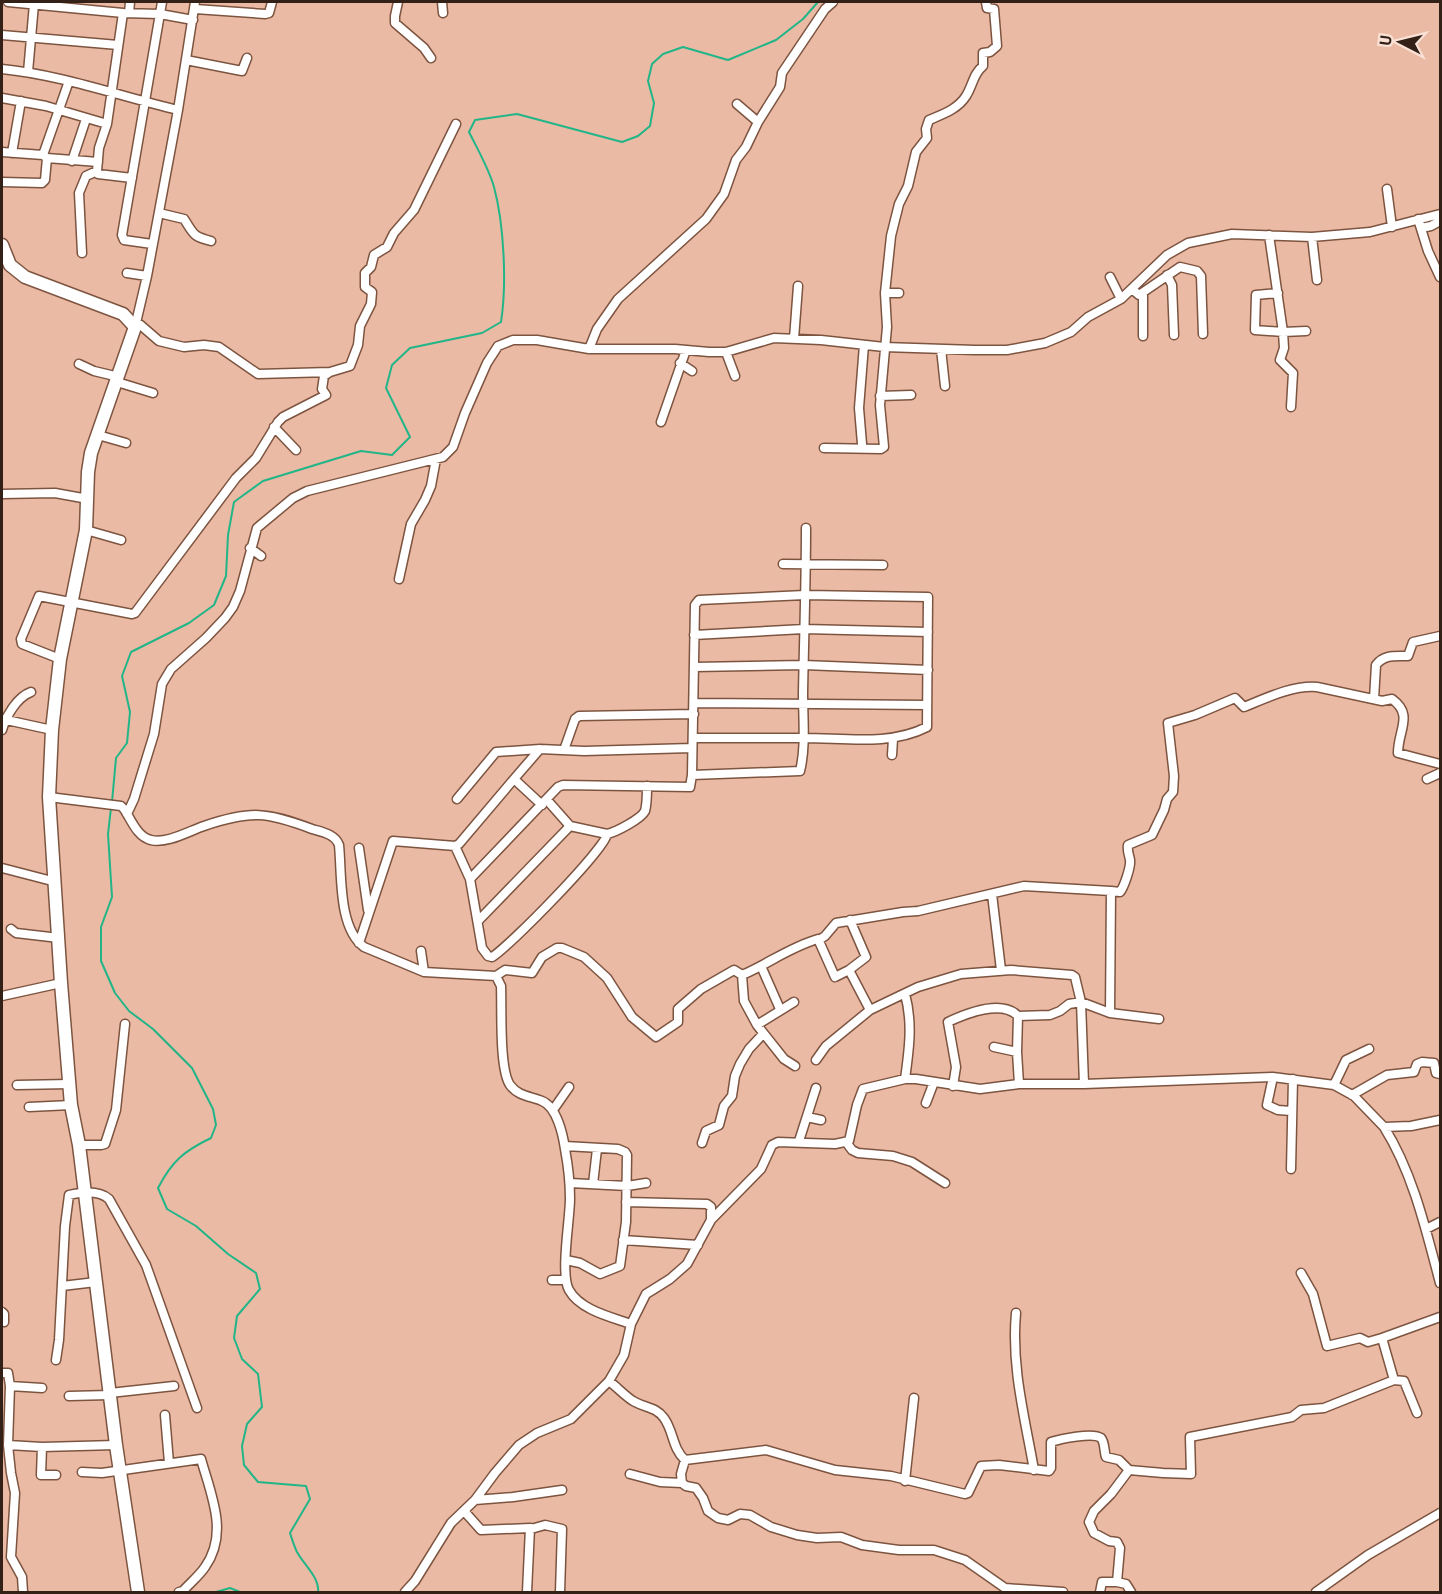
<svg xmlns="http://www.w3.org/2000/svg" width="1442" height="1594" viewBox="0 0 1442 1594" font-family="'PT Sans',sans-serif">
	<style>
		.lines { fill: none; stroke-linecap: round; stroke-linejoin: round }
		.stream { stroke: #21b588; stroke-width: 2 }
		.street-casing { stroke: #7d5440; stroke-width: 11 }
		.secondary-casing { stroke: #7d5440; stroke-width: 15 }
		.street { stroke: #fff; stroke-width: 8 }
		.secondary { stroke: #fff; stroke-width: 12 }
	</style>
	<rect width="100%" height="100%" fill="#eabaa4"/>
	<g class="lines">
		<path class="stream" d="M112,802L116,758L127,743L130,712L122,676L131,652L189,623L214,605L226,576L228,535L234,502L263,481L361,451L392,455L410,437L386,388L392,365L410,348L482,333L501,322C507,284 504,224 494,187C489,169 478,150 469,132L475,120L517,114L622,142L638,136L650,126L654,103L648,81L652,64L663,54L683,47L728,60L776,40L803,19L818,2
			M111,808L108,834L112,897L101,927V961L115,993L129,1011L153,1029L192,1068L213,1109L216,1125L211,1138C184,1151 172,1161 158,1188L167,1209L196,1226L228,1254L256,1273L260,1289L237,1316L234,1338L242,1359L258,1374L262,1407L247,1424L242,1446L244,1465L258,1482L306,1486L310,1499L290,1533C292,1539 294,1546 297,1552C304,1565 320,1578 318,1592
			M216,1592L230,1588L240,1592"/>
		<defs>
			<path id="street" d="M8,2L123,13L160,14L193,20
				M398,2L395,16V23L424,48L431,58
				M442,2L443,13
				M195,9L265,14L269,13L272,2
				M123,13L107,124L99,148L97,171L98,174L132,178
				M129,13L130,2
				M2,35L118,45
				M186,60L242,71L247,58
				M2,69C62,75 119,96 178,110
				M28,72L34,4
				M2,98L46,106L107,124
				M737,104L758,122
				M2,152L43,155L47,158L98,162
				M12,153L21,101
				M43,155L69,81
				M72,161L86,119
				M2,182L42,183L45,180L47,158
				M1387,189L1392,227
				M159,213L184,219C194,234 192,236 211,241
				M1418,219L1428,251L1440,277
				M1421,228L1431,226L1440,221
				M1269,235L1283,332L1284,348L1280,360L1293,373L1291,407
				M1312,237L1317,280
				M152,244L124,240L122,235L162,2
				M82,253L79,193L86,176L97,171
				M127,273L147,276
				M1167,275L1172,285L1174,335
				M1110,277L1121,299
				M1132,289L1139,295L1180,267L1197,271L1201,276L1203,334
				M885,293H899
				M1143,293V336
				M1278,293L1256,295L1255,330L1283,332L1306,331
				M137,322L159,341L184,347L204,345L219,347L258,374L330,372
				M135,327L147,276L178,110L195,2
				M794,339L798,286
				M589,349L597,329L618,299L706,219L724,194L736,160L746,147L758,122L780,87L782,73L825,9L833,2
				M941,349L945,386
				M726,352L735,376
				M680,363L692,371
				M79,364L94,371L119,377
				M117,382L153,393
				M880,396L911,395
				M661,422L686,350
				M274,427L296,450
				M98,435L126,443
				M862,444L859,408L864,345
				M824,448L881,449L884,447L880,405L887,327L885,293L891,236L899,204L908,186L916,152L927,138L926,129L929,120C943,114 958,109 966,96C973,85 973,74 983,66V53L990,52L997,46L994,9L987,8L986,2
				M2,494L55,493L88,499
				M86,530L121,540
				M250,548L261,556
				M783,564L883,565
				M399,579L411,524L425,500L431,486L436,459
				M694,635L804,629L928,632
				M60,659L22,644L21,639L39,596L132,614L135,613L236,478L256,458L278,422L283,417L326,395L322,389L324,376L330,372L350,366L358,345L360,326L371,304L372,292L365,287V273L371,267L374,255L387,247L394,233L414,210L456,124
				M694,667L804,665L928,670
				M1374,699L1376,665C1384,654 1396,656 1408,656L1413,642L1440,636
				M694,703L927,705
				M2,719L52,730
				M2,730C6,716 17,697 31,692
				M693,738C730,738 767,738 804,738C845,738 890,746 927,727L928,597L805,595L699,600L695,605C694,662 693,718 692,775L800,771C806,747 803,719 803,693C804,638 806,583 806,528
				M564,750L575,719L579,716L694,714
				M892,755L893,739
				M514,779L540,749L584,751L692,748
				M1427,779L1440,773
				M49,797L121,806L124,809C131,819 137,837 151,840C167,844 189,831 204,826C251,810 267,812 312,829C322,832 335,834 339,845C342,875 338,928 364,947L424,972L496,976L505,970L532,973L542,957L557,948H562L584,957L607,978L632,1017L656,1037L678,1022V1009L701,989L734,970L742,975
				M457,799L496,752L540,749
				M127,814L134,799L154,734L162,684L171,669L206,638L225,618L233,607L240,591L257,528L293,498L307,491L443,457L453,447L465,413L487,363L498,346L513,340H537L589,349H675L709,352H726L774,338L821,340L884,347L975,350H1007L1045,343L1071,332L1088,317L1121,299L1167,255L1188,243L1232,234L1312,237L1370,232L1440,214
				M607,834C616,832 641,819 645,811C647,804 647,793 647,786
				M455,846L470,879L482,948L488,956L492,957C509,947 606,848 607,834L570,826L547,800
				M359,848L368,910
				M2,868L56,882
				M470,879L558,787L563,785L690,787L692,775
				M992,894L1001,970
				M479,920L570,826
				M850,920L866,957L849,970L870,1010L918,987L961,974L1011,970L1072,975L1075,977L1081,1002L1084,1084
				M11,929L16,933L59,938
				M819,940L825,936L836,923L903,912L918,911L1024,886L1111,891
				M359,943L393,841L455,846L459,844L514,779L542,805
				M421,951L424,972
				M761,966L780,1009
				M496,976L501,986C502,1008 499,1069 510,1085C519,1097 531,1096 542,1101C557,1107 563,1135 565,1149C568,1165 570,1182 570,1199C570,1219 560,1274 569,1290C580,1310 611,1317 631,1324
				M2,996L61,983
				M794,1002L757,1025L784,1059L795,1066
				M1110,1013L1111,891L1120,892C1124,887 1131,867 1130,860C1129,854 1127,851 1128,845L1152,835L1164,810L1167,799L1173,792L1174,776L1168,723L1195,715L1235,698L1244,707C1266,698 1293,685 1317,687L1382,701L1392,699C1414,715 1398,730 1398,753L1440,764
				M757,1025L744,1001L742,975C768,964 790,947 818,939L835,977L849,970
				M994,1047L1017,1052
				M816,1060L826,1046L870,1010
				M1273,1077L1267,1105L1278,1110L1291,1111
				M905,1079C909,1050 913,1023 905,994
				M1019,1084L1017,1052L1018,1016L1050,1015L1060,1011L1069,1004L1081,1002L1110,1013L1159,1019
				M17,1085L70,1084
				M1334,1085L1346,1060L1369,1049
				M953,1086L956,1067L948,1022C965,1014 1002,999 1018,1016
				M1352,1095L1387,1075L1414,1072L1417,1064L1422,1062L1434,1063L1436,1073L1440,1074
				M926,1103L934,1082
				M29,1107L71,1105
				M553,1110L569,1087
				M807,1117L821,1120
				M1384,1127C1413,1173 1426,1230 1440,1283
				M799,1141L816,1088
				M846,1142L852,1150L858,1153L893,1156L912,1162L945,1183
				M702,1143L706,1131L719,1125L724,1106L732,1096L735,1076L740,1064L749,1049L763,1034
				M79,1145H101L105,1144L116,1110L125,1024
				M565,1146L618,1149L625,1152L627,1155L626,1222L620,1266L600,1274L580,1263L566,1260
				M1291,1169L1293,1079
				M570,1183L627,1186L646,1183
				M593,1184L597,1149
				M626,1202L707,1204L711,1207V1220
				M1426,1229L1440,1222
				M623,1240L698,1245
				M1301,1273L1313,1294L1327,1346L1360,1338L1368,1342L1382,1338
				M552,1280H565
				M62,1286L96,1282
				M2,1312L4,1314V1322
				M1016,1313C1011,1367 1025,1418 1034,1470
				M56,1360L59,1340L65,1226L69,1195C82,1192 99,1190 109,1199L146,1265L197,1408
				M2,1373H8L10,1386L8,1445L42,1447L116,1445
				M1394,1380L1382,1338L1440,1317
				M609,1381C617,1387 628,1399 635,1402C646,1408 656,1407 664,1418C674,1432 672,1448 685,1460L766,1450L835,1470L891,1476L965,1494L968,1493L981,1466L999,1465L1049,1471L1051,1468V1442C1060,1439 1093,1432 1101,1438C1105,1442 1104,1452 1106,1457L1119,1460L1129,1470
				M10,1386L42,1388
				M110,1393L174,1386
				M69,1396L110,1395
				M165,1415L169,1463
				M8,1445L11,1473L15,1493L11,1557L22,1577L23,1592
				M42,1447L41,1475H56
				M82,1472L102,1473L201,1459C211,1495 229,1533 205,1567C199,1576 190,1583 183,1591L179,1592
				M630,1474L660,1482L682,1483L686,1486L696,1488L703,1498L708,1511L718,1518L728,1520L740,1514L750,1515L771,1527L797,1535L817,1538L841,1537L862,1545L899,1550H934L965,1560L1005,1588L1063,1592
				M905,1481L914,1398
				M682,1483L681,1474L685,1460
				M475,1500L513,1497L562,1490
				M464,1511L481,1530L530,1528L527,1592
				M531,1529L545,1525L562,1529L560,1592
				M1117,1582L1126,1584L1131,1592
				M405,1592L415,1581L451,1523L475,1500L495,1473L519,1445L537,1433L571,1419L609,1381L624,1355L631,1324L646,1294L670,1279L687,1264L711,1220L761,1169L772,1145L778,1142L835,1144L849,1141L857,1105L863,1089L905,1079H916L980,1089L1019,1084H1084L1273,1077L1334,1085L1354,1096L1384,1127L1411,1126L1440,1120
				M1100,1592L1102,1582H1117L1120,1548L1117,1542L1109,1541L1094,1533L1089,1522L1094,1511L1111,1494L1129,1470L1163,1473L1191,1474L1190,1437L1292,1417L1301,1410L1324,1408L1394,1380L1404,1381L1417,1413
				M1316,1592L1368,1555L1440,1513"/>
			<path id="secondary" d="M2,245L10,265L25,277L123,314L135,327L91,453L88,472L86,530L60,659L52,730L49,797L61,983L71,1105L79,1145L116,1445L138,1592"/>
		</defs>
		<use href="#street" class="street-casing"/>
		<use href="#secondary" class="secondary-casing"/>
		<use href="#street" class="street"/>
		<use href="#secondary" class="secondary"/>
	</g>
	<rect width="1442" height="1594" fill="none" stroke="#332118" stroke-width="6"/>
	<g transform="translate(1400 42) rotate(277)" stroke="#fae1d6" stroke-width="4.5" paint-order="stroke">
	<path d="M0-4.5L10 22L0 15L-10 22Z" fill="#332118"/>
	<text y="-9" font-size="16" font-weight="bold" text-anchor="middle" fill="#332118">U</text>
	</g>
</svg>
